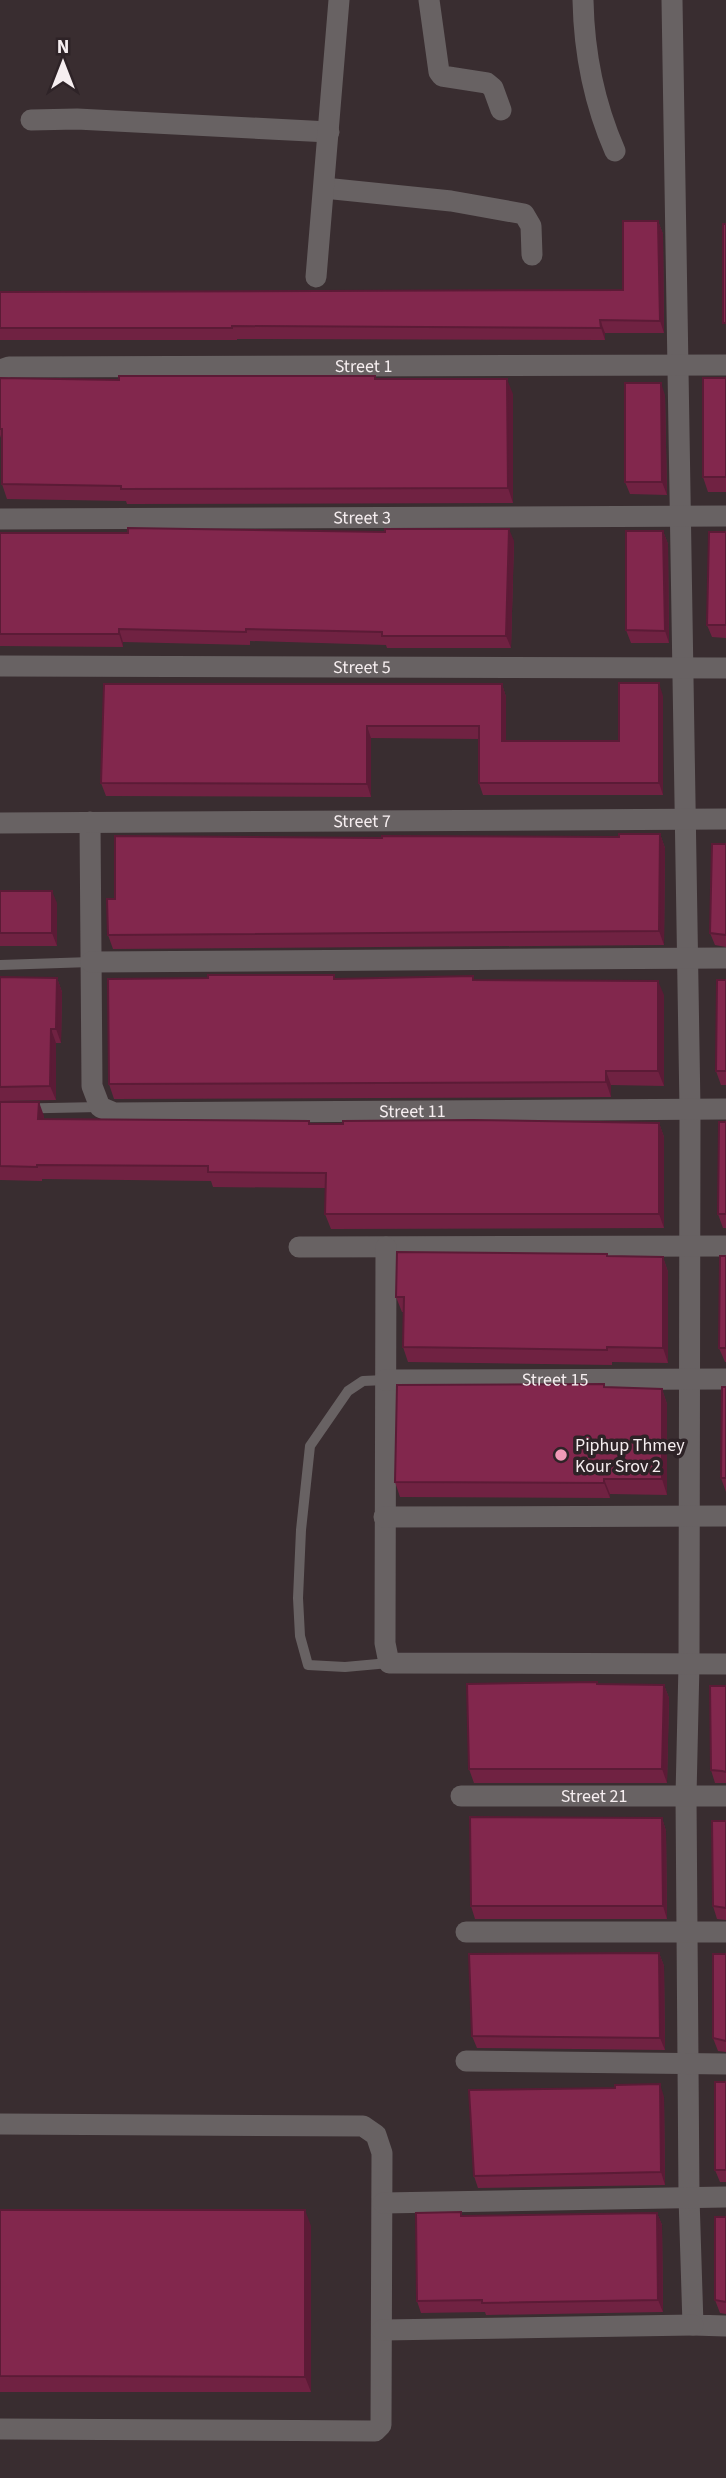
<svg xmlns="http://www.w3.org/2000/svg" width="726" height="2478" viewBox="0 0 726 2478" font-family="'Source Sans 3',sans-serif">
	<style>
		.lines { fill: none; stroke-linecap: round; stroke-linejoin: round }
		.lane { stroke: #686263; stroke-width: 10 }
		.street { stroke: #686263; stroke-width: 21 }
		.wall { fill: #702242 }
		.shaded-wall { fill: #5b1b36 }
		.building { fill: #82274d; stroke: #5b1b36; stroke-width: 2 }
		.poi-dot { fill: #f09ab7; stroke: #2e2327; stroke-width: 2.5 }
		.labels { text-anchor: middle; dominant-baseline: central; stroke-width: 7; stroke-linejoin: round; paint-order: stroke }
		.street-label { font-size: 18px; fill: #f6eef0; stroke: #2e2327 }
		.poi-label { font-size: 18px; fill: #f6eef0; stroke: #2e2327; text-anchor: start }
	</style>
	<rect width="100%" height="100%" fill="#392d30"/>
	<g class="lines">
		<path class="lane" d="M0,965L91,962
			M0,1109L100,1107
			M385,1380L363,1381L348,1391L310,1446L301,1530L298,1598L300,1636L308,1665L345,1667L389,1663"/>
		<g class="street">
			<path d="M429,0L439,72L442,76L487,83L493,88L501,110"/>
			<path d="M583,0C584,52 594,103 615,151"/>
			<path d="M672,0L690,1109L689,1664L686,1796L689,2197L693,2325L726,2326"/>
			<path d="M31,120L77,119L329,132"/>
			<path d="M324,188L451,201L524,214L531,226L532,255"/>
			<path d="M316,277L339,0"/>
			<path id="s1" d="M0,370L9,367L726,365"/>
			<path id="s2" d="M0,519L726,516"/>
			<path id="s3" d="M0,666L726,668"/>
			<path id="s4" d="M90,822L92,1086L100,1107L114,1113L726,1109"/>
			<path id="s5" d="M0,823L726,819"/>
			<path d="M91,962L726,958"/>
			<path d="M299,1247L726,1246"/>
			<path d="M386,1247L385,1643L389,1663L726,1664"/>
			<path id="s6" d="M385,1380L726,1379"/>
			<path d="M384,1517L726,1516"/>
			<path id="s7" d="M461,1796H726"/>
			<path d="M466,1932H726"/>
			<path d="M466,2061L726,2064"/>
			<path d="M0,2124L363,2126L376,2135L382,2153L381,2425L375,2431L0,2429"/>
			<path d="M383,2203L726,2197"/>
			<path d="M382,2330L693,2325"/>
		</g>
	</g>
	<path class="wall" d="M658,221L663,234L664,333H605V340L237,339V340H0V292L623,290Z
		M375,376L376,379L513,394V503L127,504L126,501L7,499L2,484V441L0,435V378L119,380Z
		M726,378V492H708L703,477Z
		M665,395L667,495L630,494L625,482Z
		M663,531L668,544L669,643H631L626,630Z
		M726,532V638L712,637L707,625Z
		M0,533L514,541L511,648H387L386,645L250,641V645L123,642V647L0,646Z
		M502,684L506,697V741H619L663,696V795H483L479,783V739L371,738V797L106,796L101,783Z
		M660,834L665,848L664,945L113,949L108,935L115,899L382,838L619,837Z
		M726,844V947L715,945L710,933Z
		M0,891L57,903V946H0Z
		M473,976L474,980L664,995V1086L611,1085V1097L114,1099L109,1084L335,979Z
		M0,977L57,978L62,992L61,1043H56V1100L0,1101Z
		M726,980V1085H721L716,1071Z
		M0,1102L44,1116V1119L309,1121L310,1124L659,1123L664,1137V1228L331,1229L325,1214L326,1188L213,1187L211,1181L42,1179V1181L0,1180Z
		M726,1122V1228H723L718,1214Z
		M607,1254L608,1256L663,1257L668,1272V1363L612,1362V1365L408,1362L403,1347L404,1312H402L396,1297Z
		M726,1256V1362H725L719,1348Z
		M604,1384L605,1387L662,1389L667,1404V1495L610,1494V1498L400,1497L395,1482Z
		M726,1387V1492L721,1478Z
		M664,1685L669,1698L667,1783H474L469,1769Z
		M726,1686V1783H715L711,1770Z
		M662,1818L666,1831L667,1919H475L471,1906Z
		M726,1821V1920L717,1919L713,1906Z
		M659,1953L664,1966L665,2050L477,2048L472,2036Z
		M726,1954V2052L718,2051L713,2038Z
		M726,2082V2182H720L715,2170Z
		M615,2088L664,2097L665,2185L478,2188L474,2176Z
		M0,2210L311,2226V2392H0Z
		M657,2213L662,2225L663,2312L486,2315L485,2312L421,2313L417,2301Z
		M726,2217V2314L720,2313L715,2300Z"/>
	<path class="shaded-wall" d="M658,221L663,234L664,333L660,321Z
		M600,320L605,333V340L601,328Z
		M507,379L513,394V503L508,488Z
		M661,383L665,395L667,495L662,482Z
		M509,529L514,541L511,648L506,636Z
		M663,531L668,544L669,643L665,631Z
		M119,629L123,642V647L119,634Z
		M659,683L663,696V795L659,783Z
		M502,684L506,697V753L502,741Z
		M367,726L371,738V797L367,784Z
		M660,834L665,848L664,945L659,931Z
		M52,891L57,903V946L52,933Z
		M57,978L62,992L61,1043L56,1029Z
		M658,981L664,995V1086L658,1071Z
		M51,1029L56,1043V1100L50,1086Z
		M606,1071L611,1085V1097L606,1082Z
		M39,1102L44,1116L43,1133L38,1119Z
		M659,1123L664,1137V1228L659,1214Z
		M663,1257L668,1272V1363L663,1348Z
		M662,1389L667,1404V1495L662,1479Z
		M604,1479L610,1494V1498L604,1483Z
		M664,1685L669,1698L667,1783L662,1769Z
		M662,1818L666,1831L667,1919L663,1906Z
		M659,1953L664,1966L665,2050L660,2038Z
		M660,2084L664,2097L665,2185L661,2172Z
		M305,2210L311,2226V2392L305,2377Z
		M657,2213L662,2225L663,2312L658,2300Z"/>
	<path class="building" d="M623,221H658L660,321L600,320L601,328L232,326V328H0V292L623,290Z
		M723,224H726V323H723Z
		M119,376H375V379H507L508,488L121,489V486L2,484V429H0V378L119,380Z
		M703,378H726V477H703Z
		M625,383H661L662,482H625Z
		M128,528L385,532V529H509L506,636H382V632L246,629V632L119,629V634H0V533H128Z
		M626,531H663L665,631L626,630Z
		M709,532H726V625H707Z
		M619,683H659V783H479V726H367V784L101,783L104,684H502V741H619Z
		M619,834H660L659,931L108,935L107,899H115V836L382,838V836L619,837Z
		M712,844H726V935L710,933Z
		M0,891H52V933H0Z
		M208,975H334V979L473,976V980L658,981V1071H606V1082L109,1084L108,979L208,978Z
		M0,977L57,978L56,1029H51L50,1086L0,1087Z
		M717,980H726V1071H716Z
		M0,1102H39L38,1119L309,1121V1124H343V1121L472,1120L659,1123V1214H325L326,1173L208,1172V1166L37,1165V1167L0,1166Z
		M719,1122H726V1214H718Z
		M397,1252L607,1254V1256L663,1257V1348L607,1347V1350L403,1347L404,1297H396Z
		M720,1256H726V1348H719Z
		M604,1384V1387L662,1389V1479H604V1483L395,1482L397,1385Z
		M722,1387H726V1478H721Z
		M597,1682V1684L664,1685L662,1769H469L467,1684Z
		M710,1686H726V1772L722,1771L711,1770Z
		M470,1817L662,1818L663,1906H471Z
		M712,1821H726V1908L713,1906Z
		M659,1953L660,2038L472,2036L469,1954Z
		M713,1954H726V2041L713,2038Z
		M715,2082H726V2170H715Z
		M660,2084L661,2172L474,2176L469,2090L615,2088V2085Z
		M0,2210H305V2377L0,2376Z
		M461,2212V2216L657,2213L658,2300L482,2303V2300L417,2301L416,2213Z
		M715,2217H726V2302L715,2300Z"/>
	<circle class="poi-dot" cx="561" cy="1455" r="7"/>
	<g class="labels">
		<g class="street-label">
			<text stroke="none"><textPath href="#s1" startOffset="364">Street 1</textPath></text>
			<text stroke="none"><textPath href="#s2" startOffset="362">Street 3</textPath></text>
			<text stroke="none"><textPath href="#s3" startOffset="362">Street 5</textPath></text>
			<text stroke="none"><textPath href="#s5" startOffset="362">Street 7</textPath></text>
			<text stroke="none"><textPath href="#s4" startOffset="600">Street 11</textPath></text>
			<text stroke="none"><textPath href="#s6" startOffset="170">Street 15</textPath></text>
			<text stroke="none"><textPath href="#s7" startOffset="133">Street 21</textPath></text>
		</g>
		<g class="poi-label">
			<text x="575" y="1445">Piphup Thmey<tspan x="575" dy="21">Kour Srov 2</tspan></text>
		</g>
	</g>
	<g transform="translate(63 63)" stroke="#2e2327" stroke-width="5" paint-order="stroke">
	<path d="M0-5L12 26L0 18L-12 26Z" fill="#f6eef0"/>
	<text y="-10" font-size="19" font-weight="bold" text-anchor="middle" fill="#f6eef0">N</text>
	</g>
</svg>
